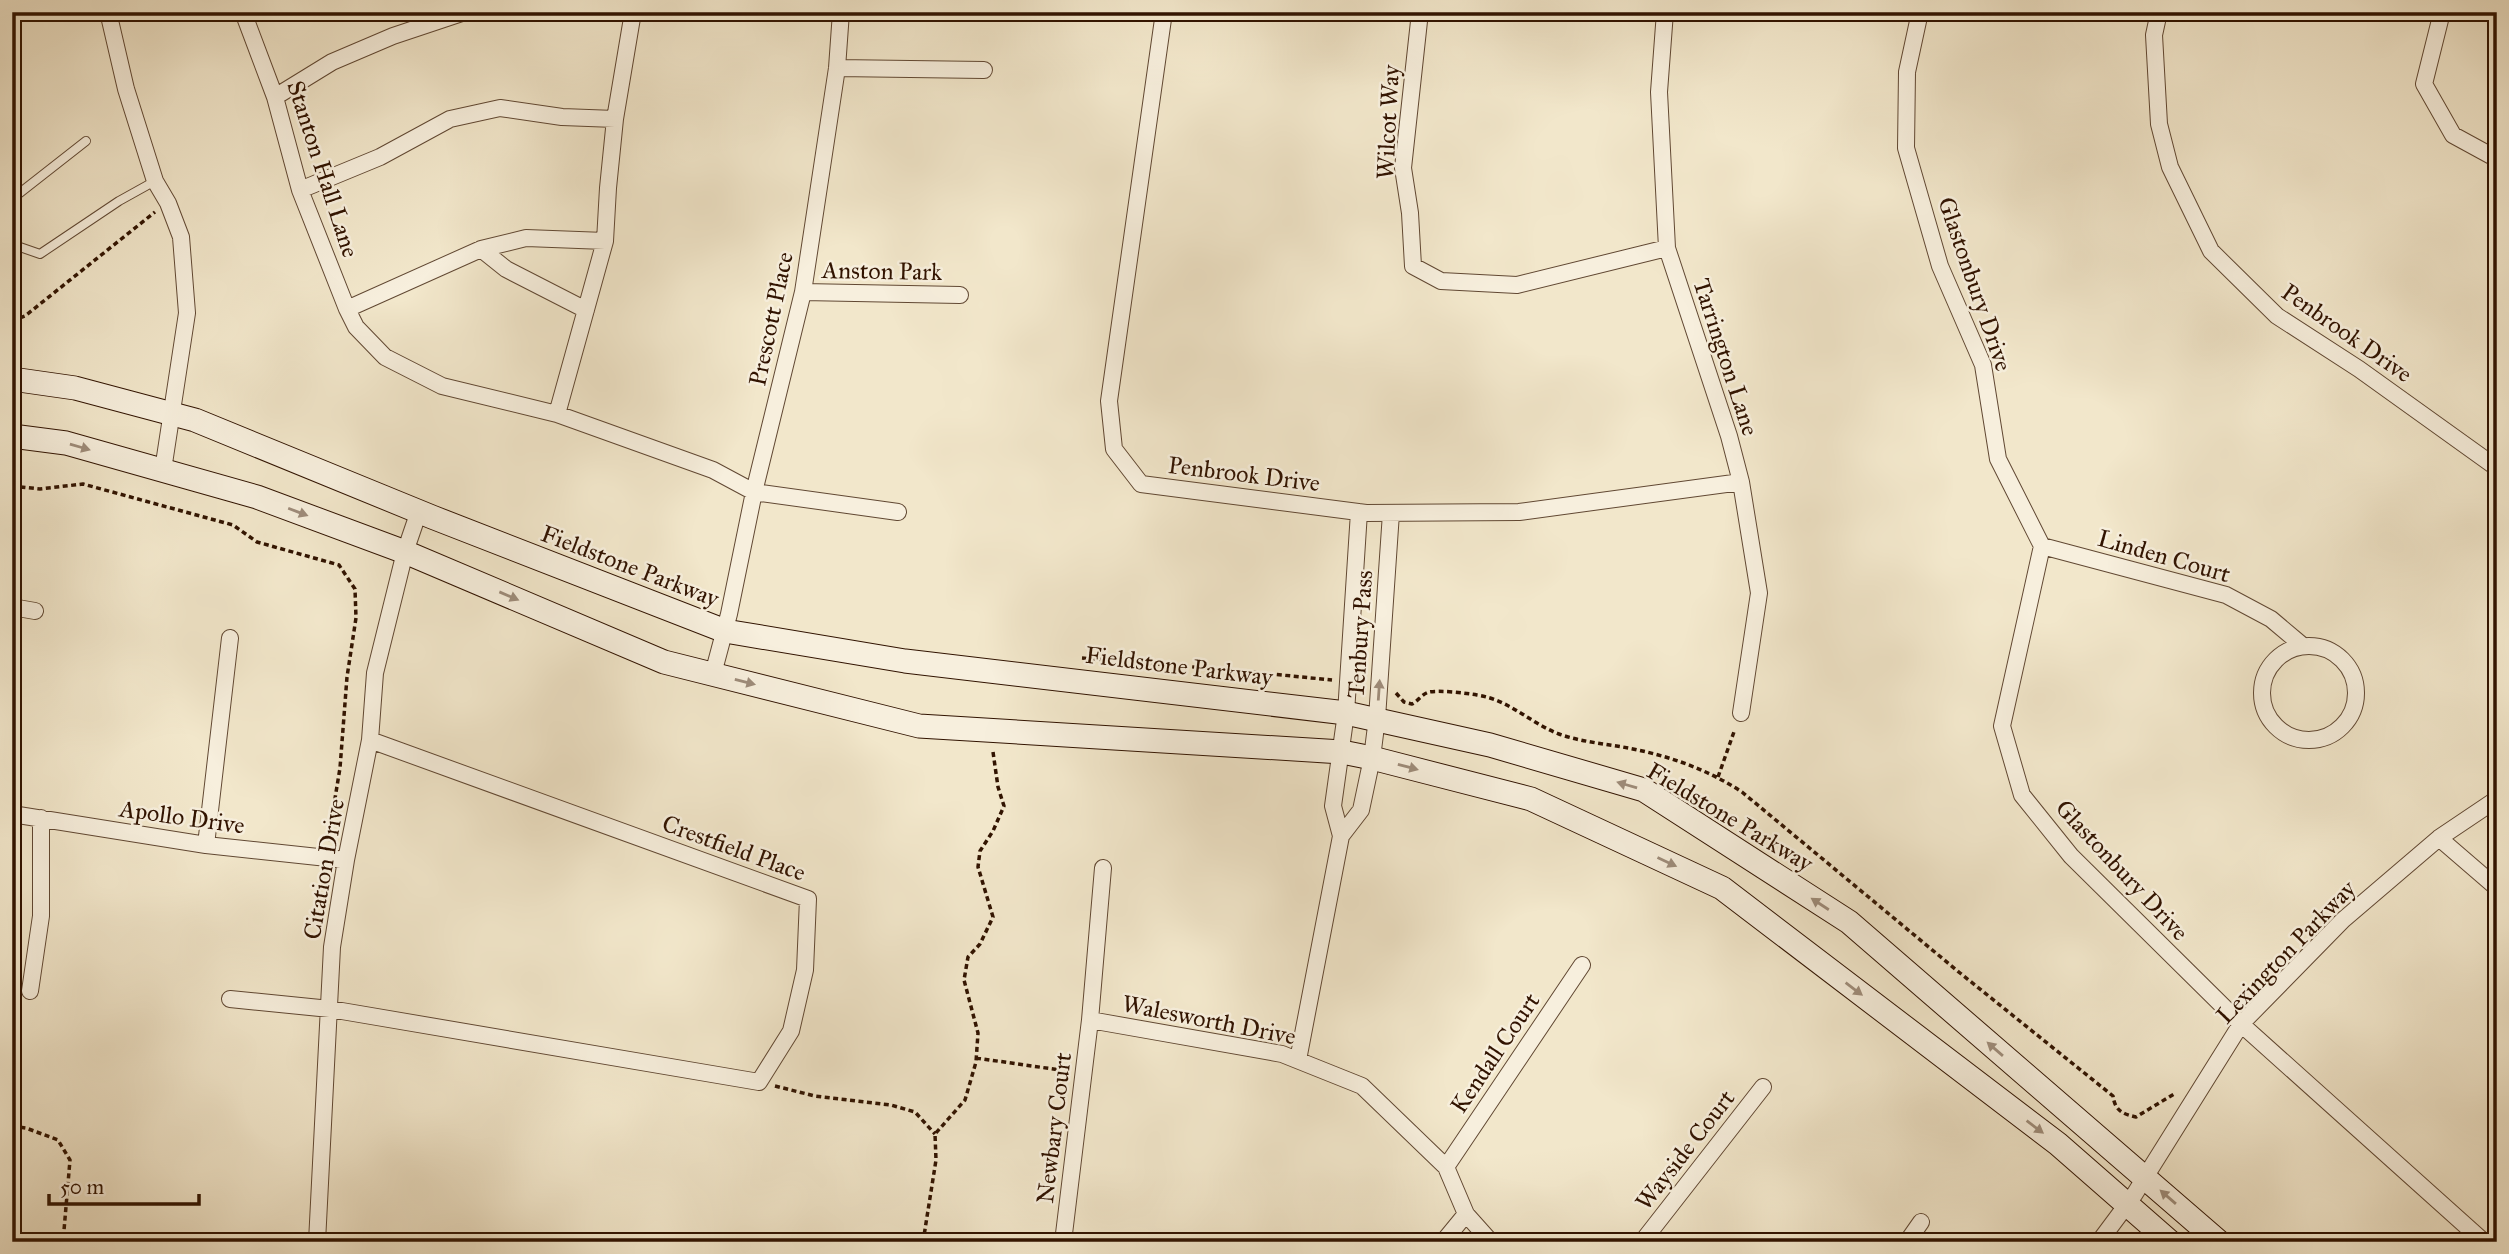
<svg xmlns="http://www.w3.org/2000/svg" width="2509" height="1254" viewBox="0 0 2509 1254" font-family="'IM FELL Great Primer',serif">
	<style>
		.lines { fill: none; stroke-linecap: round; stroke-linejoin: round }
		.lane-casing { stroke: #614833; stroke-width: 10 }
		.street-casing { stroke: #614833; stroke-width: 18 }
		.secondary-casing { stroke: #311300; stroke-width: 25 }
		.path { stroke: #311300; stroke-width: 3.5; stroke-dasharray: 5 3.5; stroke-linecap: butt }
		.lane { stroke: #f7efdd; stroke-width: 8 }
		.street { stroke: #f7efdd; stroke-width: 16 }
		.secondary { stroke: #f7efdd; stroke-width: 23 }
		.oneway { fill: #9e8c7a }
		.labels { text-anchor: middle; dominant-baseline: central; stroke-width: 5; stroke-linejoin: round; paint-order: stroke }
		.street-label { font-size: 24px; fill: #311300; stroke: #f7efdd }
	</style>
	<rect width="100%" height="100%" fill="#f2e7cb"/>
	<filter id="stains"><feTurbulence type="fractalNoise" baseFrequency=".00286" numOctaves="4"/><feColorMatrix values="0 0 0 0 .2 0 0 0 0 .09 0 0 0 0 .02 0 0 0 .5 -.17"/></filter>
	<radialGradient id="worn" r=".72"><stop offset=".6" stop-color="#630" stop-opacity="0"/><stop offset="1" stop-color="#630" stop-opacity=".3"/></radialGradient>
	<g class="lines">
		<defs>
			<path id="lane" d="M12,199L86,141
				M12,238L17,246L40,254L119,201L155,181"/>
			<path id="street" d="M112,12L109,16L126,89L155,181L168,203L181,237L187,313L163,470
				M243,12L275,97L300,190L347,309L356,327L385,357L442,386L557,414L713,470L754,492L898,512
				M1164,12L1109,401L1114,449L1141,484L1366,513L1519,512L1741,482
				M1420,12L1403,168L1410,213L1413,266L1441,281L1517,285L1667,248
				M1665,12L1659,92L1667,248L1729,436L1741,482L1759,593L1741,713
				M1920,12L1907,72L1906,148L1940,266L1983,365L1998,459L2042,546L2002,726L2022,795L2071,856L2241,1024L2484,1242
				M2159,12L2154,35L2159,124L2170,167L2211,251L2277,316L2359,369L2497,468
				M2442,12L2424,84L2453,135L2497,159
				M837,68L984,70
				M275,97L332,62L393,36L465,12
				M300,190L380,157L450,119L500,108L562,117L615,119
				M481,249L506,269L586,310
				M803,292L960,295
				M347,309L481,249L526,238L605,241
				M557,414L605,241L608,188L615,119L633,12
				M2042,546L2226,595L2271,619L2303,646
				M12,607L35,611
				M2262 693a47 47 0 1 1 94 0a47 47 0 1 1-94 0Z
				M713,674L729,614L754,492L803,292L837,68L841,12
				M12,814L206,845L346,860
				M1341,836L1361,810L1372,758L1377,718L1391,513
				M2439,838L2497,888
				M206,845L230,638
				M30,991L41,916V818
				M230,999L330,1009L759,1082L791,1031L805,970L808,899L370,740
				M1090,1020L1282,1054L1362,1086L1446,1167L1466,1214L1491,1242
				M1298,1060L1341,836L1333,806L1346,713L1359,512
				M1446,1167L1582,965
				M317,1242L332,947L346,860L370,740L375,673L405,552L419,511
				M1063,1242L1090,1020L1103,868
				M1443,1242L1466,1214
				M1642,1242L1763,1087
				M1907,1242L1921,1222
				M2099,1242L2134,1195L2241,1024L2343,920L2439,838L2497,799"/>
			<path id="secondary" d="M12,379L75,388L195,420L432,517L725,631L905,661L1346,713L1490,745L1644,790L1849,922L2219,1242
				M12,436L66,443L257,497L405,552L664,662L919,726L1342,752L1372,758L1531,799L1722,888L2058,1144L2170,1242"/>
		</defs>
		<use href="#lane" class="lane-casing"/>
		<use href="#street" class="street-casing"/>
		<use href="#secondary" class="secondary-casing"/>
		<path class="path" d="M31,12L93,15
			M12,321L25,316L155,212
			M12,486L40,489L83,484L233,525L257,542L339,565L355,589L356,618L347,677L340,768L328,841
			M1082,658L1231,670L1332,680
			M1396,693L1404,702L1412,704C1418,701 1422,694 1429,692C1439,690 1466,693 1477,695C1510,700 1530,723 1559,734C1584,743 1611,744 1638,750C1675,758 1710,771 1742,792L1960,973L2113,1096C2115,1111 2123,1114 2136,1117L2174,1094
			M1718,777L1735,729
			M976,1058L1067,1071
			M775,1086L815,1096L891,1105L915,1112L935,1134
			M12,1126L26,1128L58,1140L70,1160L63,1242
			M923,1242L936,1160L935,1134L965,1100L976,1062L978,1033L964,980L968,957L980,944L993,917L978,867L980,851L993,831L1004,806L998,787L993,752"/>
		<use href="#lane" class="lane"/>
		<use href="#street" class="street"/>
		<use href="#secondary" class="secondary"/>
	</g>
	<defs><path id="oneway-solid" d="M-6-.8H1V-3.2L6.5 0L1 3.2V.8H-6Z" transform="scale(1.75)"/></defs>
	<g class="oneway">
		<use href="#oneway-solid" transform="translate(80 447) rotate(16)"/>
		<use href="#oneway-solid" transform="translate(298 512) rotate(21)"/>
		<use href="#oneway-solid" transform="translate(509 596) rotate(23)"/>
		<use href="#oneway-solid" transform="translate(745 682) rotate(14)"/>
		<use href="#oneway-solid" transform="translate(1379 690) rotate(-86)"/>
		<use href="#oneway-solid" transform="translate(1408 767) rotate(15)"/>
		<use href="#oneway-solid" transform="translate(1627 785) rotate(-164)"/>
		<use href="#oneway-solid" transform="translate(1667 862) rotate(25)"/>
		<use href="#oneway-solid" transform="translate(1820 904) rotate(-147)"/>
		<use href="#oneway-solid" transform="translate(1854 989) rotate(37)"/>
		<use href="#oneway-solid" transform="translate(1995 1049) rotate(-139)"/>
		<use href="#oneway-solid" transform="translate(2035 1127) rotate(37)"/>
		<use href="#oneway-solid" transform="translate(2168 1197) rotate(-139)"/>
	</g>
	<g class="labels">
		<g class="street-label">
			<text transform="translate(1388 122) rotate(-87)">Wilcot Way</text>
			<text transform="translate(323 169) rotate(72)">Stanton Hall Lane</text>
			<text transform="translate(882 271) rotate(1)">Anston Park</text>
			<text transform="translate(1975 284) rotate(71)">Glastonbury Drive</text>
			<text transform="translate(771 319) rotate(-78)">Prescott Place</text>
			<text transform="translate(2347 333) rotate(35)">Penbrook Drive</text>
			<text transform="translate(1726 357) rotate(72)">Tarrington Lane</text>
			<text transform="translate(1244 474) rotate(7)">Penbrook Drive</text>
			<text transform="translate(2164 556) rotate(16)">Linden Court</text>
			<text transform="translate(630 566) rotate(21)">Fieldstone Parkway</text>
			<text transform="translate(1360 634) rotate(-86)">Tenbury Pass</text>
			<text transform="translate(1179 666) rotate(7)">Fieldstone Parkway</text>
			<text transform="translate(182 817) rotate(8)">Apollo Drive</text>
			<text transform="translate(1730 817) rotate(31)">Fieldstone Parkway</text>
			<text transform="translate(734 848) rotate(20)">Crestfield Place</text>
			<text transform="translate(324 869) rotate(-80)">Citation Drive</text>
			<text transform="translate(2122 870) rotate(47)">Glastonbury Drive</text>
			<text transform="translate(2286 952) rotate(-46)">Lexington Parkway</text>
			<text transform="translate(1209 1020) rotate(11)">Walesworth Drive</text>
			<text transform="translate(1495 1053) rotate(-56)">Kendall Court</text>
			<text transform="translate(1054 1128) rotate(-83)">Newbary Court</text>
			<text transform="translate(1685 1150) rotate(-52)">Wayside Court</text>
		</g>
	</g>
	<rect width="2509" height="1254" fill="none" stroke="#f2e7cb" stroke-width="42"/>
	<rect x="14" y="14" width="2481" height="1226" fill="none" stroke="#311300" stroke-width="3.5"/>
	<rect x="21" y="21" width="2467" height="1212" fill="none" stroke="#311300" stroke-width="2"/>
	<path d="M49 1194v10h150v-10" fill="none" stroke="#311300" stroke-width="3.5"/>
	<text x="60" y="1194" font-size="21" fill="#311300" stroke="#f7efdd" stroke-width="5" paint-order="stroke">50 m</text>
	<rect width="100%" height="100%" filter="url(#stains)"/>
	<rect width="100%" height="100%" fill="url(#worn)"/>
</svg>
